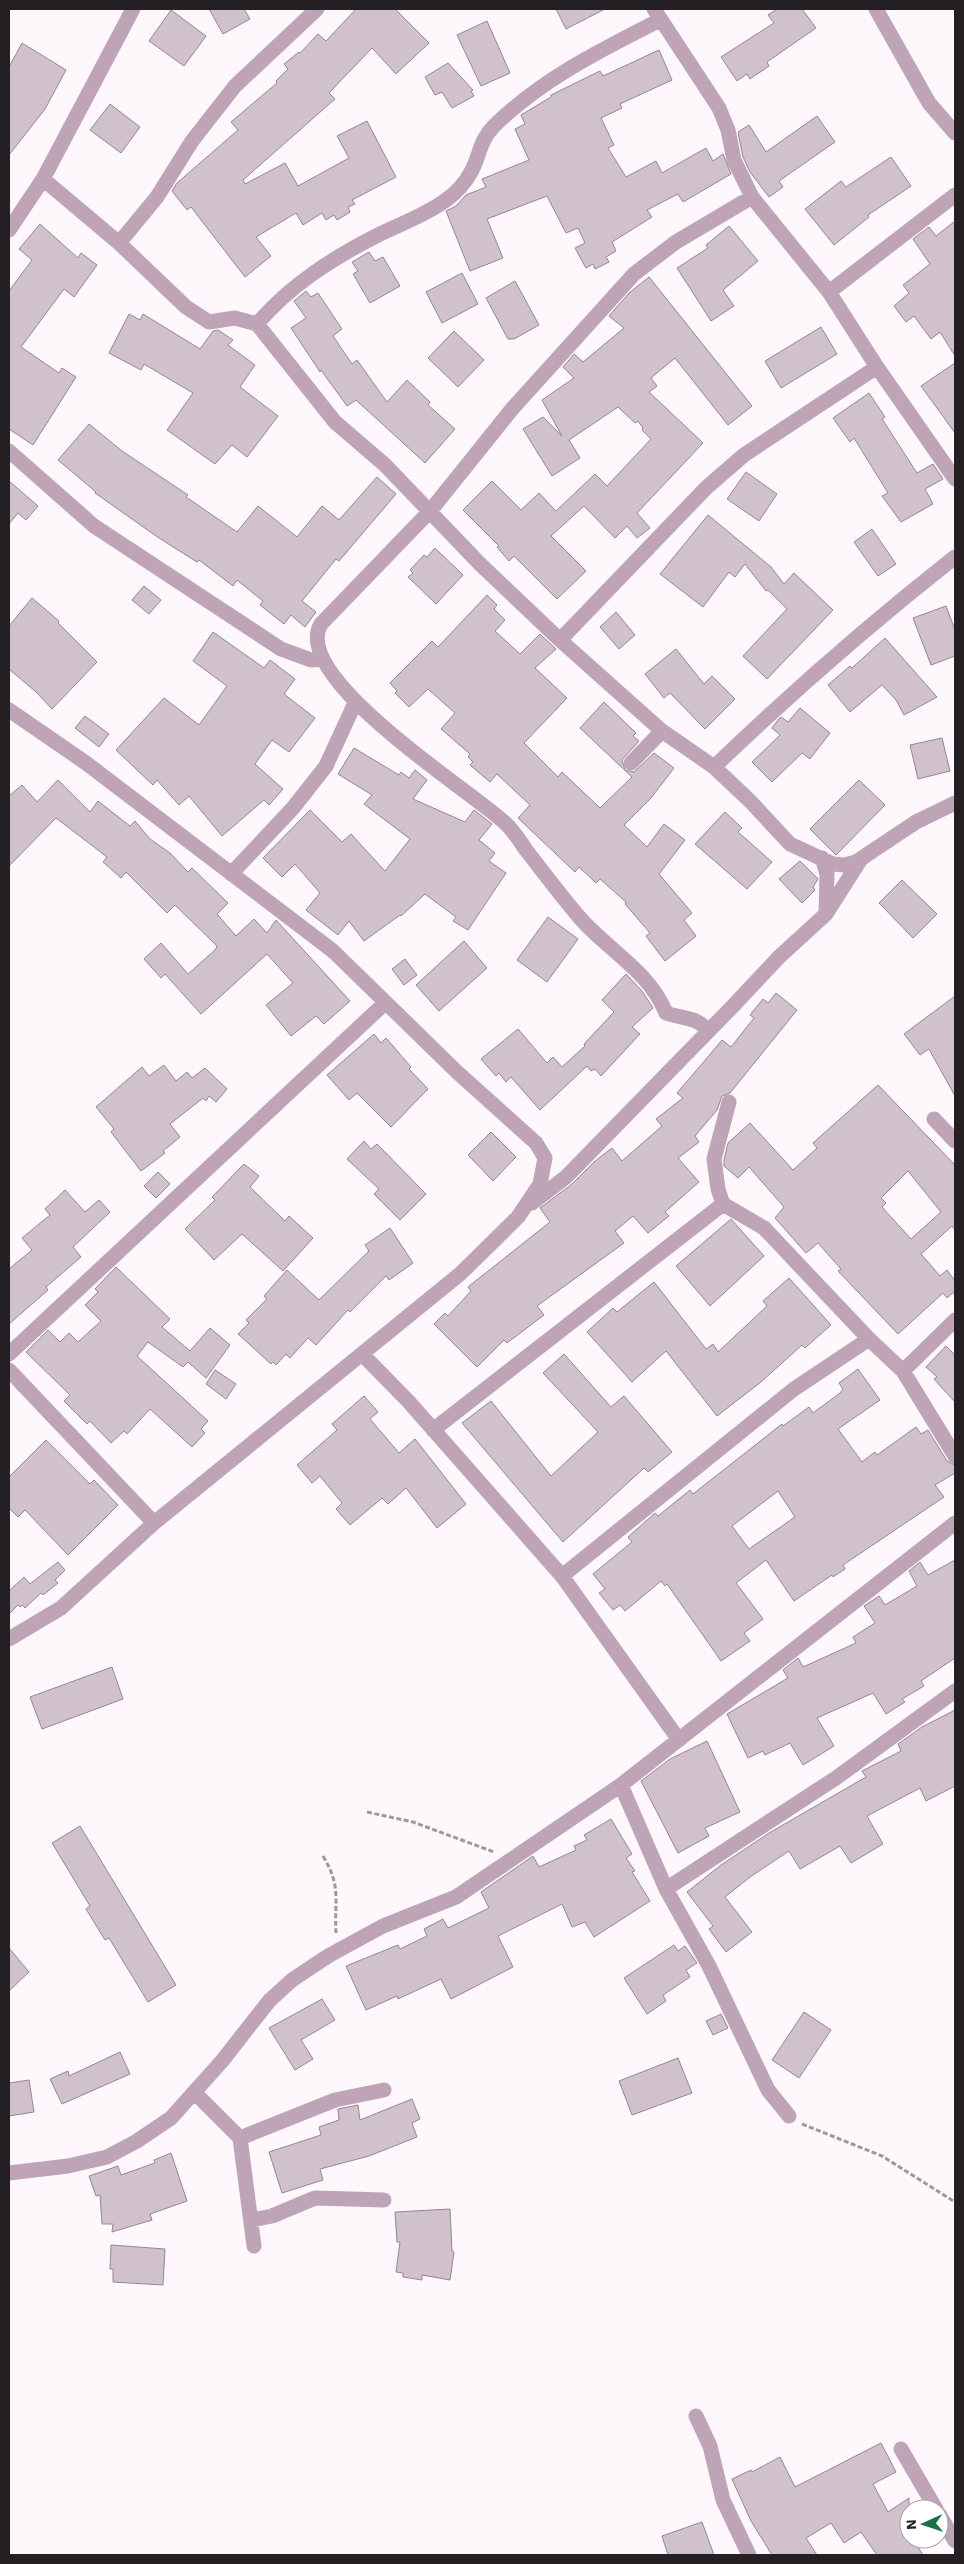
<svg xmlns="http://www.w3.org/2000/svg" width="964" height="2564" viewBox="0 0 964 2564" font-family="'Work Sans',sans-serif">
	<style>
		.building { fill: #d1c1cc; stroke: #958791; fill-rule: evenodd }
		.lines { fill: none; stroke-linecap: round; stroke-linejoin: round }
		.path { stroke: #9e989c; stroke-width: 3; stroke-dasharray: 5 2.5; stroke-linecap: butt }
		.minor { stroke: #bea4b6; stroke-width: 15 }
	</style>
	<rect width="100%" height="100%" fill="#fef8fc"/>
	<path class="building" d="M209,9H244L250,19L223,34Z
		M356,9H395L429,43L396,74L372,48L329,93L335,99L243,180L245,184L285,163L298,186L349,158L337,136L367,121L396,177L352,200L355,204L348,207L350,212L337,220L334,215L326,220L322,213L303,225L296,213L256,237L271,256L245,277L191,207L187,210L172,191L177,183L238,130L231,122L277,83L276,81L288,69L284,64L299,52L300,53L318,34L326,41Z
		M556,9H605L566,29Z
		M777,9H802L816,28L767,62L769,66L750,79L747,74L737,81L721,57L774,23L768,15Z
		M171,10L206,36L184,66L149,41Z
		M487,21L510,73L481,86L457,35Z
		M22,43L66,70L45,109L9,155V67Z
		M659,50L672,80L620,104L622,108L601,118L614,145L608,148L626,177L656,161L662,173L706,148L713,161L723,154L731,174L683,202L678,194L647,210L652,217L612,242L616,251L606,257L609,262L595,269L593,264L586,268L575,248L585,243L578,228L566,233L547,196L487,219L503,258L470,271L446,211L456,206L466,195L486,187L482,179L529,160L515,129L525,124L521,115L551,97V95L600,71L603,76Z
		M448,63L473,90L471,91L474,96L452,108L442,92L435,95L425,77Z
		M110,104L140,127L121,153L90,130Z
		M817,116L835,142L779,181L783,187L769,197L750,172L743,157L738,132L749,125L766,152Z
		M891,157L911,186L868,215L869,217L834,245L805,209L841,181L846,187Z
		M955,221V356L940,332L931,339L914,316L906,322L894,306L909,293L903,285L930,264L913,239L929,227L936,236Z
		M40,224L78,258L81,253L97,265L74,297L64,289L21,347L59,373L62,368L76,377L33,445L9,429V291L32,260L19,249Z
		M729,226L758,261L723,290L734,306L711,321L677,268L708,248L706,245Z
		M369,252L375,261L383,257L400,286L370,303L353,274L358,271L352,262Z
		M462,273L478,304L442,323L426,292Z
		M649,277L752,406L728,425L675,358L651,378L657,386L649,392L703,443L637,513L650,528L637,538L627,526L615,538L584,506L551,536L586,571L557,599L514,556L509,561L497,547L499,546L463,510L492,481L521,510L539,493L556,511L595,474L607,486L651,439L642,430L643,428L638,421L635,423L618,407L569,440L580,458L552,476L523,429L543,417L562,436L542,400L574,378L563,367L574,354L583,362L624,328L609,316L629,293Z
		M515,281L539,325L514,339H508L486,298Z
		M306,291L311,297L318,293L342,329L333,336L352,364L357,360L387,402L407,380L430,402L428,405L455,429L425,463L356,400L347,406L321,370L320,372L291,328L306,318L294,301Z
		M129,314L140,320L143,314L200,349L213,331L218,330L233,340L228,345L255,365L240,387L278,416L247,457L232,445L215,464L167,430L193,393L144,364L141,370L109,353Z
		M821,327L837,354L781,388L765,361Z
		M454,331L484,360L458,387L428,358Z
		M955,363V433L921,386Z
		M869,393L885,417L882,419L917,473L933,464L943,479L925,489L933,504L901,522L882,496L888,493L854,438L850,442L833,418Z
		M89,424L122,451L188,495L186,497L237,532L258,506L297,537L322,506L339,520L377,477L396,494L339,561L336,559L302,601L316,612L305,627L291,615L284,624L260,605L263,601L237,580L233,586L199,560L197,562L159,538L95,493L96,492L58,460Z
		M746,472L777,494L759,521L727,499Z
		M9,481L38,506L26,520L18,513L9,524Z
		M708,515L771,567L784,584L794,573L833,610L767,679L743,656L787,609L768,590L766,591L745,564L735,577L729,572L703,607L660,574Z
		M872,529L896,564L878,576L854,542Z
		M435,548L463,575L436,604L408,577L413,573L410,570L424,555L427,557Z
		M144,586L161,600L149,614L132,600Z
		M487,595L497,605L494,609L505,620L495,631L520,654L540,634L556,649L535,668L567,698L524,743L558,777L562,772L600,808L632,777L580,728L604,702L636,733L633,736L639,741L622,760L625,770L634,772L654,753L674,768L651,798L624,825L647,847L664,824L685,840L659,874L692,913L684,920L696,936L665,961L646,936L650,933L625,904L626,902L600,879L596,883L579,867L575,872L518,818L530,805L497,774L490,782L470,765L473,762L468,757L470,754L441,729L455,713L428,689L409,707L395,693L397,691L390,683L432,641L438,647Z
		M32,598L59,621L58,623L97,662L52,709L36,692L9,669V626Z
		M946,606L955,630V656L931,665L913,618Z
		M616,612L635,635L619,649L600,627Z
		M213,632L264,668L270,660L295,679L284,694L315,718L289,752L272,740L255,764L283,789L269,805L264,800L222,836L189,796L179,805L157,780L153,785L116,750L164,698L199,725L227,686L193,661Z
		M885,638L937,697L904,715L896,700L882,685L850,712L828,685L850,666L852,668Z
		M676,649L704,684L712,676L735,699L705,729L670,693L664,698L645,674Z
		M800,708L830,733L810,759L802,753L772,782L752,762L780,735L772,728L778,720L781,717L788,722Z
		M85,716L109,734L99,747L75,728Z
		M942,738L950,771L918,779L910,745Z
		M354,748L399,775L401,772L409,778L415,770L427,780L413,799L465,822L474,810L492,824L479,840L495,853L489,861L506,873L468,930L453,921L456,917L425,894L401,916L400,915L364,941L349,921L338,935L306,910L320,893L295,864L282,877L263,858L310,810L342,842L351,834L385,871L410,839L364,804L372,795L338,774Z
		M58,780L90,812L98,801L130,826L135,821L150,839L170,853L188,872L192,868L228,903L217,914L236,936L254,919L267,933L276,920L350,1001L324,1024L316,1016L291,1036L266,1005L293,983L267,954L201,1014L165,974L161,978L144,959L161,943L188,974L216,949L217,946L175,905L167,913L126,872L121,878L103,862L107,857L56,818L9,866V796L22,785L37,802Z
		M859,780L885,805L836,855L810,829Z
		M725,812L742,828L738,832L772,862L747,889L695,844Z
		M800,861L818,879L813,887L815,890L802,903L779,879Z
		M902,880L937,914L913,938L879,903Z
		M548,917L578,939L547,982L517,960Z
		M464,941L487,968L439,1011L416,985Z
		M405,959L417,975L404,985L392,969Z
		M626,974L642,991L653,1008L632,1027L640,1034L601,1076L595,1069L591,1071L587,1066L540,1110L511,1077L506,1082L499,1073L496,1076L481,1059L518,1029L547,1063L553,1057L562,1067L585,1046L584,1044L614,1012L602,1000Z
		M776,993L797,1010L730,1093L722,1096L717,1110L695,1136L699,1142L678,1158L699,1182L665,1212L669,1216L648,1233L633,1216L615,1231L624,1243L537,1306L544,1315L507,1343L504,1340L477,1367L434,1324L445,1313L448,1316L471,1291L468,1287L550,1222L540,1208L572,1184L594,1162L612,1148L622,1161L662,1126L656,1119L683,1098L677,1093L707,1058L722,1040L731,1047L754,1018L750,1015L763,999L768,1003Z
		M955,996V1096L929,1049L920,1055L904,1034Z
		M374,1034L381,1043L386,1038L411,1067L409,1069L428,1089L391,1127L357,1093L349,1100L327,1075Z
		M164,1065L176,1081L187,1072L192,1078L205,1068L227,1089L216,1102L209,1096L206,1101L203,1098L170,1124L180,1137L163,1151L165,1153L141,1171L111,1132L114,1129L96,1107L142,1067L149,1076Z
		M878,1085L955,1165V1230L952,1226L921,1254L940,1276L947,1270L955,1281V1291L947,1298L943,1293L898,1334L838,1271L841,1269L818,1243L806,1253L775,1218L784,1207L749,1167L738,1178L724,1166V1160L728,1143L750,1123L793,1170L817,1148L813,1143ZM908,1171L941,1212L911,1239L882,1207L886,1203L881,1198Z
		M491,1132L516,1157L493,1181L468,1155Z
		M364,1141L371,1149L377,1144L426,1194L400,1220L374,1194L379,1189L347,1159Z
		M244,1164L259,1176L250,1187L285,1221L289,1216L313,1238L283,1271L242,1234L214,1260L185,1229L215,1200L212,1197Z
		M158,1172L170,1184L156,1198L144,1186Z
		M65,1190L85,1212L99,1200L110,1212L73,1247L81,1257L46,1287L48,1290L9,1324V1269L32,1250L22,1238L50,1215L45,1209Z
		M731,1219L764,1256L710,1306L676,1266Z
		M390,1228L413,1263L389,1280L386,1276L350,1312L348,1310L316,1345L308,1338L290,1358L286,1354L276,1365L273,1362L271,1364L238,1334L249,1323L246,1320L267,1299L264,1296L287,1270L319,1300L369,1251L365,1245Z
		M116,1267L170,1319L162,1327L190,1351L210,1328L230,1345L206,1378L188,1362L183,1367L148,1342L137,1356L208,1421L201,1429L205,1433L192,1447L150,1409L127,1434L124,1431L111,1443L90,1421L87,1424L64,1401L70,1395L26,1352L48,1330L60,1342L69,1333L78,1342L101,1321L85,1305L98,1292L95,1289Z
		M789,1278L831,1325L805,1348L802,1345L761,1382L717,1416L666,1351L632,1382L587,1332L613,1308L617,1312L654,1282L706,1349L713,1344L718,1352L767,1306L763,1301Z
		M946,1346L955,1355V1402L934,1379L937,1377L926,1367Z
		M564,1354L611,1407L624,1396L672,1452L648,1472L644,1468L563,1542L462,1423L491,1401L551,1476L598,1432L543,1373Z
		M858,1369L880,1400L838,1429L862,1462L875,1452L877,1455L916,1427L921,1434L928,1430L947,1461L955,1465V1473L935,1485L944,1497L843,1565L845,1569L833,1577L832,1575L794,1601L766,1560L736,1583L763,1619L744,1633L750,1641L721,1661L667,1584L665,1586L661,1581L625,1611L620,1605L613,1610L599,1593L605,1589L593,1574L632,1542L628,1537L655,1513L658,1516L690,1490L693,1494L782,1424L783,1426L809,1407L813,1413L840,1393L843,1389L839,1383ZM778,1491L795,1517L749,1549L732,1526Z
		M215,1370L236,1384L226,1399L206,1384Z
		M364,1396L378,1412L370,1419L399,1453L415,1439L466,1504L437,1528L406,1488L388,1504L382,1498L350,1525L336,1509L342,1503L320,1476L312,1483L297,1465L337,1430L332,1424Z
		M46,1440L90,1484L94,1480L118,1505L68,1555L25,1510L18,1517L9,1508V1477Z
		M955,1560V1658L921,1681L924,1686L902,1699L905,1702L886,1714L873,1693L817,1718L834,1746L803,1765L790,1743L765,1755L763,1751L748,1758L727,1714L788,1678L783,1670L798,1658L803,1667L856,1643L853,1637L875,1623L864,1606L879,1596L885,1605L917,1586L909,1571L920,1562L928,1575Z
		M58,1562L65,1570L55,1580L58,1583L43,1595L41,1593L25,1608L23,1605L20,1607L18,1605L9,1614V1591L24,1577L30,1584Z
		M112,1667L123,1699L42,1729L30,1697Z
		M955,1710V1786L926,1801L920,1788L867,1816L883,1844L851,1863L840,1846L800,1869L789,1851L750,1877L725,1897L752,1932L726,1952L709,1929L713,1926L687,1892L721,1865L769,1833L866,1777L862,1771L901,1751L898,1744L922,1727Z
		M707,1741L740,1812L705,1828L709,1836L678,1853L641,1781L670,1759Z
		M611,1819L632,1854L626,1858L635,1871L632,1872L650,1901L594,1937L585,1922L572,1927L562,1904L498,1936L513,1967L451,1999L441,1979L398,1999L397,1996L366,2010L346,1966L398,1945L400,1949L427,1936L424,1929L443,1919L448,1928L489,1908L481,1892L533,1856L539,1867L576,1850L574,1846L587,1840L584,1835Z
		M80,1826L176,1985L148,2002L109,1938L105,1940L86,1909L90,1906L52,1843Z
		M674,1945L678,1951L685,1946L697,1963L686,1970L690,1977L663,1995L666,2001L647,2014L624,1978Z
		M9,1948L29,1972L9,1991Z
		M322,1999L335,2020L301,2040L313,2059L295,2070L269,2028Z
		M804,2012L831,2030L799,2078L772,2060Z
		M721,2014L728,2028L713,2035L706,2021Z
		M120,2052L130,2074L62,2104L50,2079L68,2071L69,2076Z
		M678,2058L692,2093L632,2115L619,2081Z
		M29,2080L34,2112L9,2116V2083Z
		M412,2099L420,2119L412,2123L417,2137L369,2156L320,2169L323,2180L282,2193L269,2152L321,2135L319,2127L339,2120L338,2109L358,2105L360,2120Z
		M171,2153L187,2201L150,2214L152,2220L112,2232L113,2224H102L100,2195L96,2196L89,2176L118,2166L121,2175L155,2163L154,2160Z
		M450,2209L452,2251L454,2252L450,2280L422,2275V2280L403,2277V2273L396,2272L400,2242H397L395,2212Z
		M111,2245L165,2249L163,2285L113,2282V2269H110Z
		M881,2443L896,2472L873,2484L888,2512L909,2498V2539H913L923,2555H877L861,2532L844,2543L831,2523L806,2538L817,2555H772L751,2521L732,2479L751,2470L752,2472L780,2457L795,2487Z
		M702,2522L714,2555H668L662,2536Z"/>
	<g class="lines">
		<path class="path" d="M367,1812L413,1822L494,1852
			M323,1856C342,1888 334,1899 336,1933
			M802,2124L882,2156L955,2202"/>
		<path class="minor" d="M654,9L719,108L728,130L734,160L752,197L829,292L877,367L955,479
			M876,9L929,103L955,133
			M43,179L119,243L186,307L209,322L235,318L257,324L335,422L385,465L480,564L560,640L662,731L714,767L750,801L790,844L833,864L844,865L856,862L916,822L955,803
			M9,230L43,179L133,9
			M119,243L157,197L192,141L235,86L317,9
			M829,292L955,195
			M257,324C290,285 333,258 378,235C400,224 426,215 446,200C456,193 465,183 471,172C480,156 479,141 494,126C542,79 601,50 660,20
			M9,451L94,526L281,649L311,660L323,659
			M560,640L706,488L744,455L877,367
			M9,710L86,763L333,951L457,1072L536,1143L545,1158L540,1184L518,1217L460,1274L154,1523L61,1608L9,1639
			M631,763L662,731
			M714,767C791,693 871,623 955,557
			M822,858L827,874L826,914
			M231,874L293,808L326,766L355,703
			M708,1032C698,1016 682,1019 666,1013C649,971 609,951 580,918C561,896 544,873 526,850C520,841 513,830 505,823C470,790 289,677 321,624L431,510L512,409L634,274L676,242L752,197
			M729,1102L714,1159L718,1189L723,1204L764,1228L869,1339L903,1371L955,1456
			M934,1119L955,1141
			M532,1203L566,1177L733,1006L779,957L826,914L861,859
			M9,1354L385,1003
			M362,1354L409,1402L562,1576L679,1740
			M9,1370L154,1523
			M903,1371L955,1320
			M433,1430L723,1204
			M562,1576L794,1389L869,1339
			M621,1785L666,1889L709,1966L768,2090L789,2116
			M666,1889L836,1778L955,1691
			M194,2092L240,2138L254,2246
			M240,2138L335,2100L384,2090
			M9,2173L68,2166L107,2157L137,2141L171,2118L222,2061L269,2001L292,1980L328,1956L383,1926L456,1897L621,1785L955,1523
			M252,2220L272,2216L315,2198L384,2200
			M696,2416L710,2446L723,2500L749,2555
			M901,2449L936,2509
			M939,2514L955,2541"/>
	</g>
	<rect width="964" height="2564" fill="none" stroke="#241f23" stroke-width="20"/>
	<g transform="translate(924 2524) rotate(267)"><circle r="24" fill="#ffffff" stroke="#a7a5a7"/>
	<path d="M0-4L9 19L0 12L-9 19Z" fill="#187246"/>
	<text y="-8" font-size="14" font-weight="bold" text-anchor="middle" fill="#241f23">N</text>
	</g>
</svg>
